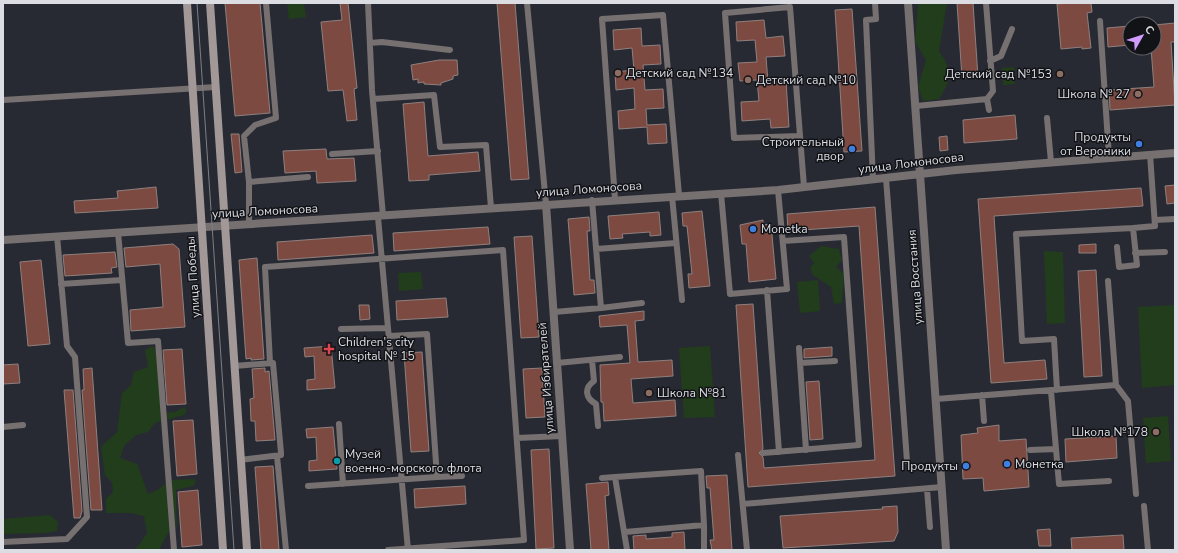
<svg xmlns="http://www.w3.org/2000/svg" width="1178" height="553" viewBox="0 0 1178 553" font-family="'Nunito Sans',sans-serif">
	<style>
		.green { fill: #213d1b }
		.building { fill: #7d4a42; stroke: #8e807e }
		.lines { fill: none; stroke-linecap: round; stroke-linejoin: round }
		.service { stroke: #767070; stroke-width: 6 }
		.minor { stroke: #767070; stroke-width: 8 }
		.tertiary { stroke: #767070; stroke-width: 8 }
		.secondary { stroke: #a29897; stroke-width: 8 }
		.tram { stroke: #7d7f86; stroke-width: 1 }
		.education-dot { fill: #8d6e63; stroke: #121317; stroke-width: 1.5 }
		.shop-dot { fill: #3f7fe0; stroke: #121317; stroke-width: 1.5 }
		.health-dot { fill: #e0444e; stroke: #121317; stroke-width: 1.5 }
		.culture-dot { fill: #0f9aa8; stroke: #121317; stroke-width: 1.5 }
		.labels { text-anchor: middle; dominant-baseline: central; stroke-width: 3; stroke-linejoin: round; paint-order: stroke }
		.poi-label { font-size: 12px; fill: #dbdde3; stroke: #121317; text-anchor: start }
		.street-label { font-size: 12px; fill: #dbdde3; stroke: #121317 }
	</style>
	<rect width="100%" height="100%" fill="#282a33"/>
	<path class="green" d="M287,3H304L306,17L289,19Z
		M918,3H947L939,51C953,72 952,78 939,99L923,101L918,87L926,60L915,42Z
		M1014,67L1015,84L1003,85L1002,68Z
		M821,246L839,249L842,260L836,267L844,274L842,303L834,304L831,287L813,275L810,268L814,263L809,256Z
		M1044,251L1063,252L1065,323L1047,324Z
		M421,272L423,289L399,291L398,273Z
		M818,280L820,311L800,313L797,282Z
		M1175,305V385L1142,388L1138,307Z
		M152,346L156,350L164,413L175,412L184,407L187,411L184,415L155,423L148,432L136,435L124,446L120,458L137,464L148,494L159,489L169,480L194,479L196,482L193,486L176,490L177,526L169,531L159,550H133L139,545L147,533L144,516L131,513H106V499L113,492L112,482L105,475L101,447L117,432L122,393L131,385L134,372L148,367L145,350Z
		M710,346L715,417L684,418L679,348Z
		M1168,416L1171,461L1146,463L1143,418Z
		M50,515L58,522L57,531L44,533L3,534V519Z"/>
	<path class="building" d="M225,3H260L270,113L235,116Z
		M340,3H348L357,88L354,89L357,120L347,121L343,90L328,91L321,22L342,20Z
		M497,3H515L529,179L511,180Z
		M957,3H973L978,77L962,78Z
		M1071,3H1091L1092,12L1087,13L1091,48L1082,49V47L1061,49L1057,4Z
		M852,9L862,151L844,152L835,10Z
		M764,20L766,38L783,36L785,56L766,57L768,82L786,81L789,127L771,128L770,119L742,121L741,102L759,101L757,80L740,81L738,63L757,62L755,40L737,41L736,22Z
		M1175,23V42H1171L1175,105L1110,110L1109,90L1154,87L1151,48H1154V25Z
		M1130,26V45L1108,47L1107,28Z
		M641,28L642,46L660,45L661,64L643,65L645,90L663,89L664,108L646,109L647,125L666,124L667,143L648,144L647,127L619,129L618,111L635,109L634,88L616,90L615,72L634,70L632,48L614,50L613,30Z
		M439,60H457L458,75L453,76V79L441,83V85L424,84V82L418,83V79L413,80L411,65Z
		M424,102L428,156L478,152L480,171L429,175V180L409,181L403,104Z
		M1015,115L1017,139L964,143L963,120Z
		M231,134H239L242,172L235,173Z
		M947,136L948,150L940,151L939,137Z
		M326,149L327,159L354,158L356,181L317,183L316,171L285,173L283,151Z
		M1175,185V203L1167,204L1165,186Z
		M156,187L158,208L75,213L74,201L118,198L117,191Z
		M1141,188L1143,206L994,216L1004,363L1045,360L1047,379L991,383L978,199Z
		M875,207L895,476L748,487L736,305L753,304L763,449L759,453L763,457L764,468L875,460L859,226L788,231L787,214Z
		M702,211L710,286L689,288L688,274H692L687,226H683L682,213Z
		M659,212L661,235L650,236V232L622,234L623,238L610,239L608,216Z
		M589,217L590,231H587L590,280H594L595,293L574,295L568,219Z
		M763,220V225L771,224L776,279L749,282L746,244H742L740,225Z
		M488,227L490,244L394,251L393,233Z
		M372,235L374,253L278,260L277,242Z
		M532,236L539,337L521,338L514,237Z
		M173,244L179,249L185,327L131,331L130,310L163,307L160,264L126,267L124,248Z
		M1096,244V253H1079V245Z
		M115,252L117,267L111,268L112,273L65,276L63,255Z
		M257,258L264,359L251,360V358L246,359L239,260Z
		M41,260L50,344L28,346L20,262Z
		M1096,270L1102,376L1084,377L1078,271Z
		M446,298L448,317L397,320L396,301Z
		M359,305H369L370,319L360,320Z
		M644,311V320L635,321L638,362L672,360L673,376L631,379L633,403L675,400L676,416L604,421L603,402H601L600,365L630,363L627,325L600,327L599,316Z
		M331,346L335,388L307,390V380L315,379L314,356L305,357L304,348Z
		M832,347V356L804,358V349Z
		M182,349L186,404L167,405L163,350Z
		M422,352L429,451L411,452L404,353Z
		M18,364L20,383L3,384V365Z
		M92,368L102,510H91L82,390H84L83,369Z
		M265,368V372L269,371L275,440L256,441L255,421H251L250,399L254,398L252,369Z
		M542,368L545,417L526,418L523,369Z
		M819,381L823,439L810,440L806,382Z
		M64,390H73L82,511L80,518H74Z
		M193,420L197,474L177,476L173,421Z
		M999,425V441L1026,439L1029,487L984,491L983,478L963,479L961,435L978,433L977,428Z
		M333,427L337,469L309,471V461L317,460L316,437L307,438L306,429Z
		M1116,436L1117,458L1066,462L1065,439Z
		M549,449L554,548L536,549L531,450Z
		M273,466L279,550H261L255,467Z
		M727,475L732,550H712L710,540H714L710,488H707L706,476Z
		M608,482L609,495L605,496L609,550H591L586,484Z
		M465,486L466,504L415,508L414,489Z
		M198,490L202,545L182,547L178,492Z
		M897,506L898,532L894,541L783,548L780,516L883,509L882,507Z
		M1050,529L1051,546H1039L1037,530Z
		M684,532L685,550H634L633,536L646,535V539L672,537V533Z
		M1123,535L1124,550H1072L1071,538Z"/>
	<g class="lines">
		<path class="service" d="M368,3L372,90L383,216
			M527,3L546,204
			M1100,21L1109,157
			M370,43L382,42L450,50
			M990,61L1001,56L1012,29
			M373,99L434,95L440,147L486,145L491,208
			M987,99L989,110
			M3,100L216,87
			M916,106L987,99L993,91L986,3
			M1047,118L1051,162
			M799,136L734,138L725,13L790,7L804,187
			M332,154L378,151
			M886,178L907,461
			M873,180L866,20L876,19L875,3
			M249,182L308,177
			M721,193L730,294L787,289L778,190
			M672,196L682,300
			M615,199L602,19L663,15L679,195
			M378,217L408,550
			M1155,220L1175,219
			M249,223V182L244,136L255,125L276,118L266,3
			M118,232L128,343L158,341L174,550
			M1117,247L1119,267L1137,265L1133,228L1155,226L1150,154
			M596,249L676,243
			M1135,253L1165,252
			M61,284L122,280
			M767,290L779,452
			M601,308L642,303
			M554,312L601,308L592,200
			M341,329L388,328
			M799,348L806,450
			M592,360L594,381C584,388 585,398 596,404L598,426
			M270,363L265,267L503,250L524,540L388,550
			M557,363L620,357
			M800,363L835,361
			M234,366L273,363L281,453V455L240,460
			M1116,385L1128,401L1136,494
			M1057,390L1054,339L1022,341L1016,234L1133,228
			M1051,391L1059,484L1109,481
			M982,395L984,421
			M936,399L1116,385L1108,281
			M339,424L343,484
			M3,427L23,425
			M517,438L562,436
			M1030,450L1056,449
			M763,453L859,445L844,237L783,241
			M738,455L747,550
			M277,456L286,550
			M437,477L462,476
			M615,477L701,471L704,525V550
			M602,478L615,477L627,550
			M308,486L437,477L427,334L389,336
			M927,489L930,527
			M743,504L942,487
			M1144,506L1148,550
			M625,532L704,525
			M3,542L67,539L87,517L75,357L67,346L57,236"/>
		<path class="minor" d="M908,3L920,174
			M546,204L570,550"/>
		<path class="tertiary" d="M920,174L946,550
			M3,240L778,190L956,170L1175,153"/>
		<path class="secondary" d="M187,3L223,550
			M210,3L247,550"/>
		<path class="tram" d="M197,3L234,550"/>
	</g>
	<g class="education-dot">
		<circle cx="618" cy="73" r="4"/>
		<circle cx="1060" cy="74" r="4"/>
		<circle cx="748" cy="80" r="4"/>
		<circle cx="1138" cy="94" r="4"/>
		<circle cx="649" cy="393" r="4"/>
		<circle cx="1156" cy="432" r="4"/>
	</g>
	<g class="shop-dot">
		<circle cx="1139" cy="144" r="4"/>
		<circle cx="852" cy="149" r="4"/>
		<circle cx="753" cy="229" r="4"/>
		<circle cx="1007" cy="464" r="4"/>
		<circle cx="966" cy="466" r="4"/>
	</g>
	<path class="health-dot" d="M327 343h4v4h4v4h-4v4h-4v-4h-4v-4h4z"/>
	<circle class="culture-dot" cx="337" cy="461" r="4"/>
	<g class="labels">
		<g class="poi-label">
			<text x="626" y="73">Детский сад №134</text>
			<text x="1052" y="74" text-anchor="end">Детский сад №153</text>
			<text x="756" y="80">Детский сад №10</text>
			<text x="1130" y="94" text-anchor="end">Школа № 27</text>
			<text x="1131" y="137" text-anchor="end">Продукты<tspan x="1131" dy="14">от Вероники</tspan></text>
			<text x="844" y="142" text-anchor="end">Строительный<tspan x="844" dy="14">двор</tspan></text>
			<text x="761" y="229">Monetka</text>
			<text x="338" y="342">Children's city<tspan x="338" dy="14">hospital № 15</tspan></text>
			<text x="657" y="393">Школа №81</text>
			<text x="1148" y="432" text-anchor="end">Школа №178</text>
			<text x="345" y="454">Музей<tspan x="345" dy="14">военно-морского флота</tspan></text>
			<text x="1015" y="464">Монетка</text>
			<text x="958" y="466" text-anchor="end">Продукты</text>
		</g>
		<g class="street-label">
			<text transform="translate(911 163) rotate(-7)">улица Ломоносова</text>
			<text transform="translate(589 189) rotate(-4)">улица Ломоносова</text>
			<text transform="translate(265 211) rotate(-3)">улица Ломоносова</text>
			<text transform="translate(193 277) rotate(-94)">улица Победы</text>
			<text transform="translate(915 277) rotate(-94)">улица Восстания</text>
			<text transform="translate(546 378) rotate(-94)">улица Избирателей</text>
		</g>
	</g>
	<rect width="1178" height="553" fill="none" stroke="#dbdde3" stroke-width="8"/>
	<g transform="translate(1142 36) rotate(51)"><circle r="19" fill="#121317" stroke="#626469"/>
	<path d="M0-3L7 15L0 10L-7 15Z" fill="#d09dff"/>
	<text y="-6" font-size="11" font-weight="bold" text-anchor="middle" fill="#dbdde3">С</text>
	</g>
</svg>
